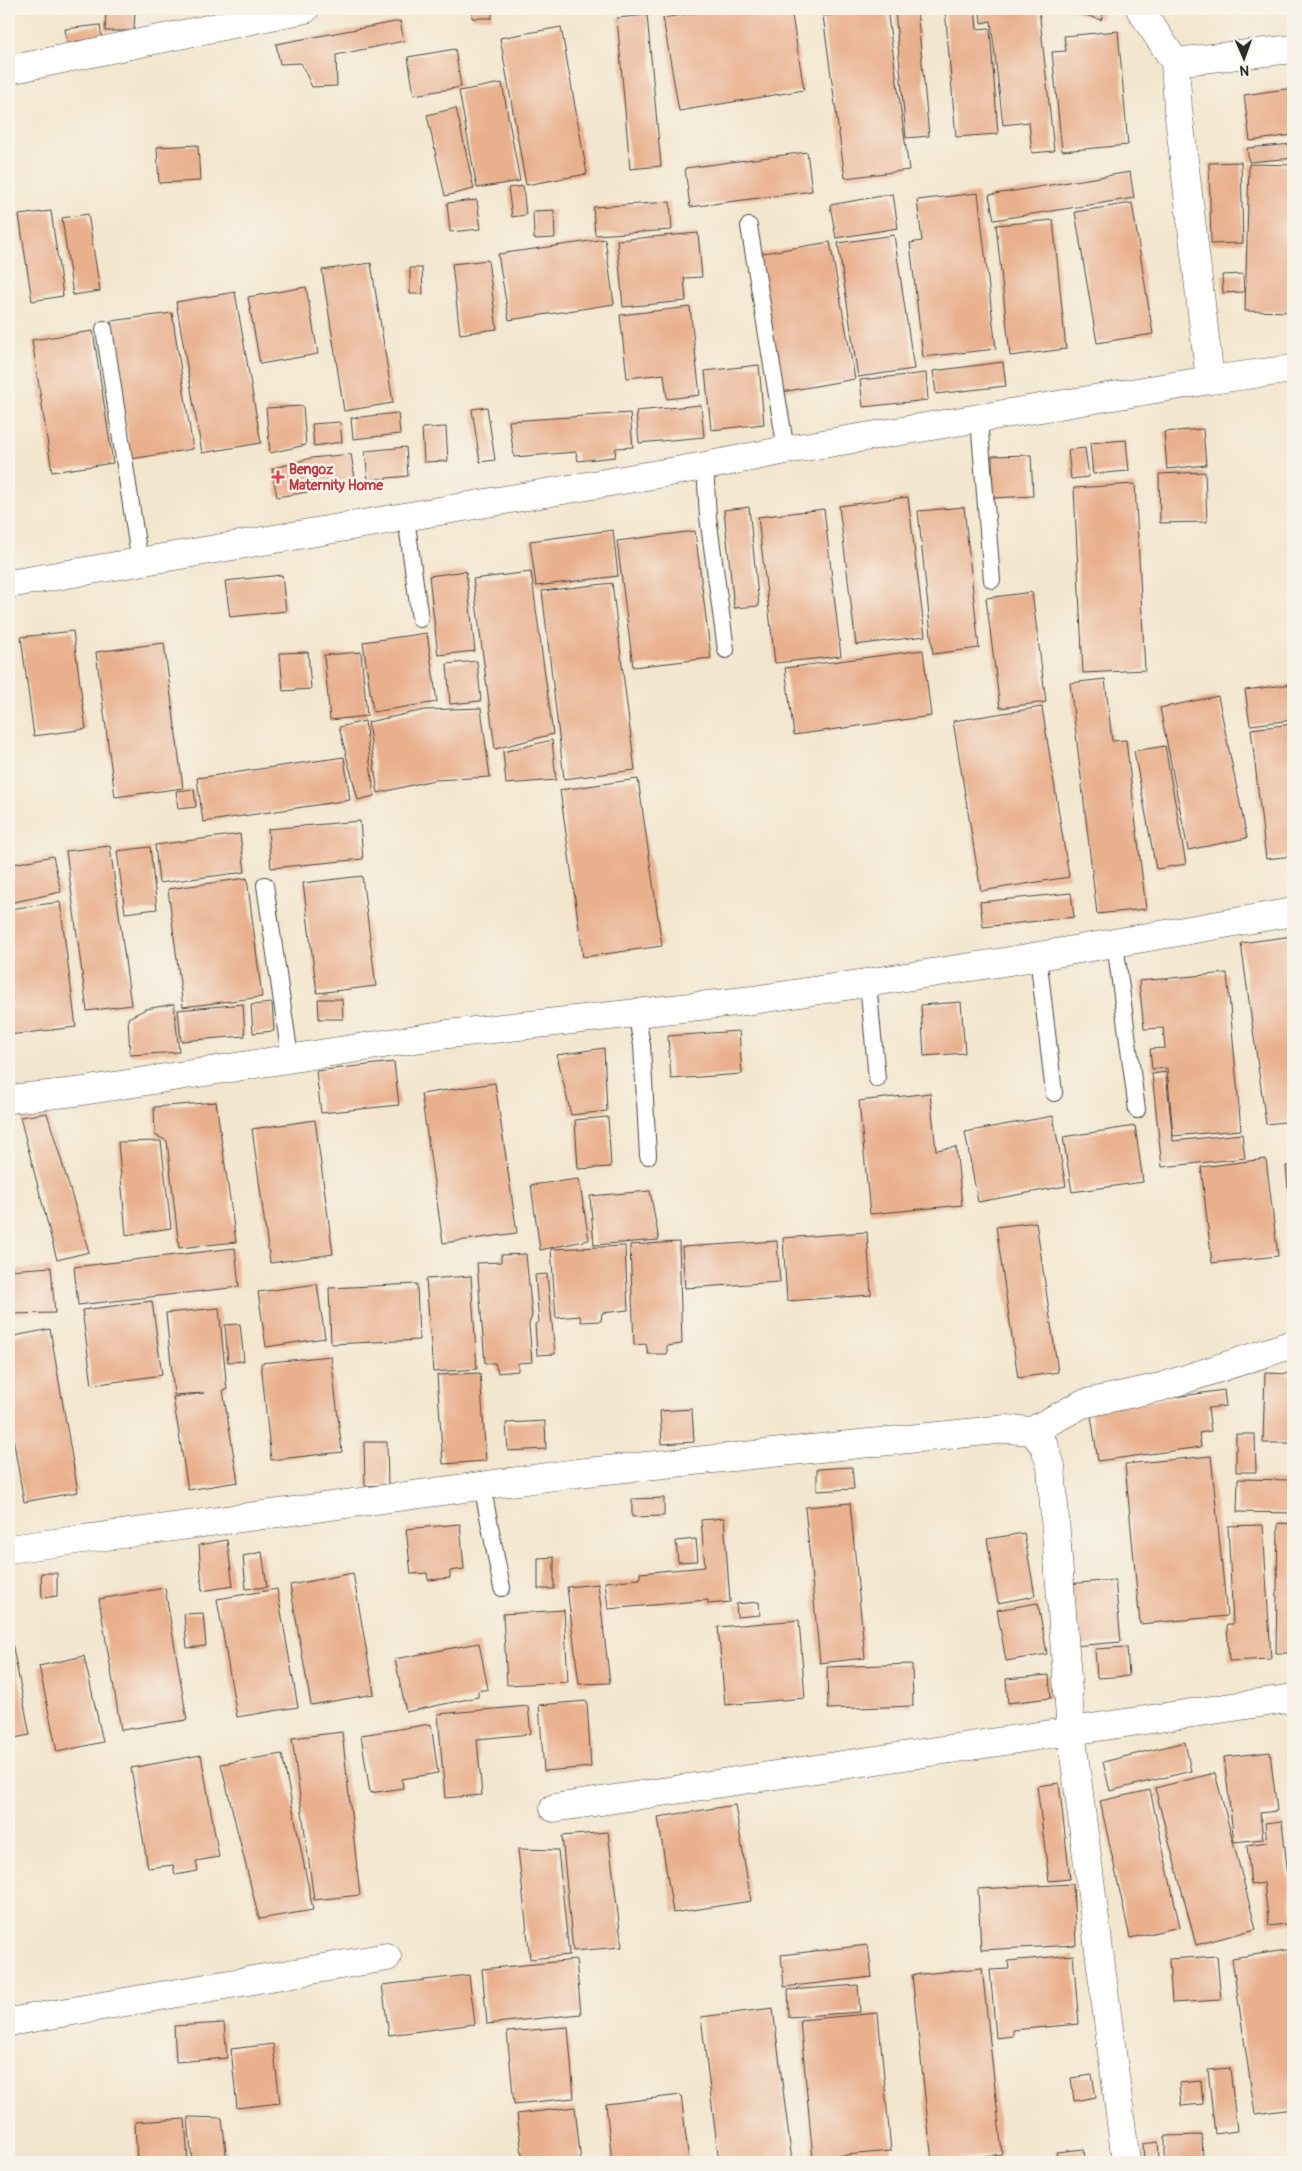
<svg xmlns="http://www.w3.org/2000/svg" width="1302" height="2171" viewBox="0 0 1302 2171" font-family="Pangolin,sans-serif">
	<style>
		.building { fill: #e9b08e }
		.lines { fill: none; stroke-linecap: round; stroke-linejoin: round }
		.service-casing { stroke: #494743; stroke-width: 18 }
		.minor-casing { stroke: #494743; stroke-width: 29 }
		.service { stroke: #fff; stroke-width: 16 }
		.minor { stroke: #fff; stroke-width: 28 }
		.health-dot { fill: #e0444e; stroke: #f7f3e8; stroke-width: 2 }
		.labels { text-anchor: middle; dominant-baseline: central; stroke-width: 5; stroke-linejoin: round; paint-order: stroke }
		.health-label { font-size: 14px; font-weight: bold; fill: #be3a42; stroke: #f7f3e8; text-anchor: start }
	</style>
	<rect width="100%" height="100%" fill="#f7f3e8"/>
	<filter id="ink" filterUnits="userSpaceOnUse"><feTurbulence type="fractalNoise" baseFrequency=".02" numOctaves="2"/><feDisplacementMap in="SourceGraphic" scale="10" xChannelSelector="R" yChannelSelector="G"/><feConvolveMatrix kernelMatrix="1 2 1 2 8 2 1 2 1" color-interpolation-filters="sRGB"/></filter>
	<filter id="wash" filterUnits="userSpaceOnUse"><feTurbulence type="fractalNoise" baseFrequency=".0096" numOctaves="4" result="noise"/><feDisplacementMap in="SourceGraphic" scale="20" xChannelSelector="R" yChannelSelector="G"/><feGaussianBlur stdDeviation="1.12" result="paint"/><feColorMatrix in="noise" values="0 0 0 0 0 0 0 0 0 0 0 0 0 0 0 0 0 1.4 0 .05"/><feComposite in="paint" operator="in"/></filter>
	<g filter="url(#wash)">
		<rect width="100%" height="100%" fill="#f3e6ce"/>
		<g id="blocks">
			<path class="building" d="M106,9H135L134,31H105Z
				M472,9H492V18H472Z
				M720,9H791L804,90L679,111L663,18Z
				M874,9H887L909,170L845,178L823,16Z
				M895,9H917L929,136L906,138Z
				M945,9H975L977,29L990,28L998,134L956,137Z
				M980,9H1039L1054,151L1032,153L1029,122L1003,125L991,21L981,23Z
				M1066,9H1105L1101,20Z
				M647,15L661,166L630,169L617,18Z
				M400,21L404,41L336,55L337,86L312,87L301,63L280,64L276,44Z
				M100,25L102,39L67,42L65,29Z
				M561,27L587,174L526,185L500,38Z
				M1118,31L1128,145L1062,151L1052,52L1066,51L1064,36Z
				M455,49L461,87L414,95L408,57Z
				M502,83L520,181L477,188L459,91Z
				M1293,88V135L1250,141L1244,95Z
				M456,108L474,189L445,196L427,115Z
				M1293,144V158L1249,162L1247,148Z
				M198,145L200,181L159,183L157,147Z
				M807,152L812,191L690,207L685,168Z
				M1241,162L1243,243L1211,244L1209,163Z
				M1249,164L1293,165V312L1245,311Z
				M1130,172L1134,198L994,220L989,195Z
				M523,186L526,215L512,217L508,188Z
				M978,193L996,349L923,357L910,243L922,241L917,200Z
				M893,194L898,228L836,238L830,205Z
				M477,200L481,229L450,232L447,203Z
				M670,202L672,230L595,235L593,207Z
				M1132,203L1153,334L1097,343L1075,212Z
				M554,210L555,238L534,239L533,211Z
				M51,211L63,296L32,301L19,215Z
				M88,214L100,291L73,295L62,218Z
				M1053,220L1066,349L1010,356L996,225Z
				M698,233L702,277L684,278L686,301L623,307L617,240Z
				M894,235L914,369L858,377L838,243Z
				M605,239L614,304L509,320L498,254Z
				M830,242L855,379L782,392L757,254Z
				M488,260L497,329L460,334L452,264Z
				M371,263L393,403L344,411L322,270Z
				M410,268H422L423,294H410Z
				M1243,274L1244,292L1223,293L1222,275Z
				M306,287L318,354L260,364L248,297Z
				M235,292L261,443L202,453L176,302Z
				M690,307L700,395L667,399L664,374L627,378L620,315Z
				M172,313L193,449L131,459L111,321Z
				M93,331L113,463L52,472L32,340Z
				M1003,362L1006,386L936,394L933,371Z
				M759,365L764,424L711,430L705,371Z
				M926,373L928,400L863,407L860,380Z
				M701,405L704,437L639,443L636,411Z
				M303,406L306,445L270,453L266,408Z
				M487,407L495,460L480,462L472,409Z
				M398,413L400,434L353,439L351,418Z
				M630,413L633,447L616,448L615,457L578,461L576,452L514,457L509,421Z
				M340,422L342,442L314,446L312,424Z
				M446,427L448,461L424,462L422,428Z
				M1203,429L1206,465L1167,469L1164,432Z
				M1126,440L1129,471L1093,474L1090,443Z
				M406,447L408,476L368,480L365,451Z
				M1085,448L1089,477L1071,479L1068,450Z
				M351,454L356,484L277,497L272,469L311,458Z
				M1031,455L1033,496L993,498L992,456Z
				M1205,472L1207,522L1160,523L1159,474Z
				M1135,484L1145,670L1083,673L1074,488Z
				M908,497L925,636L856,645L839,506Z
				M749,507L759,606L734,608L724,510Z
				M964,507L979,648L933,654L918,511Z
				M824,509L841,656L775,663L758,517Z
				M613,530L618,576L536,586L530,541Z
				M695,531L711,658L633,667L617,541Z
				M466,571L475,651L438,655L429,576Z
				M531,572L553,734L495,749L473,579Z
				M282,575L286,611L230,617L225,581Z
				M612,583L635,770L564,779L542,591Z
				M1032,592L1046,702L1000,708L986,598Z
				M73,631L86,729L34,736L21,637Z
				M427,633L437,702L373,712L363,642Z
				M164,643L183,788L115,797L96,652Z
				M923,650L931,716L794,735L785,668Z
				M308,652L311,689L283,691L280,653Z
				M361,652L367,716L330,720L324,655Z
				M477,661L481,701L450,704L447,664Z
				M1105,679L1112,741L1126,740L1146,909L1097,914L1070,683Z
				M1293,684V720L1250,725L1245,690Z
				M1218,696L1247,838L1188,850L1160,708Z
				M1042,707L1069,877L981,891L953,721Z
				M481,708L490,777L434,780L378,793L368,722L425,710Z
				M365,721L374,796L358,800L339,727Z
				M1293,724V856L1266,859L1251,729Z
				M552,740L556,780L506,784L503,752Z
				M1165,746L1186,864L1156,869L1134,751Z
				M344,757L350,800L203,822L197,778Z
				M638,779L662,946L583,957L560,790Z
				M194,789L196,807L178,809L176,791Z
				M360,821L363,859L271,868L268,829Z
				M240,834L245,872L159,883L155,845Z
				M110,846L131,1005L87,1011L66,851Z
				M150,847L157,909L125,913L117,851Z
				M53,856L61,892L9,903V865Z
				M362,876L376,986L317,993L303,883Z
				M247,878L262,997L183,1007L168,889Z
				M1071,893L1074,917L983,927L980,902Z
				M60,902L76,1027L9,1035V909Z
				M1293,936V1121L1266,1124L1241,943Z
				M1227,973L1241,1130L1173,1136L1167,1068L1152,1069L1150,1049L1165,1048L1163,1028L1144,1029L1139,981Z
				M318,999H342L343,1019H319Z
				M961,1002L965,1053L924,1056L921,1005Z
				M272,1003L274,1031L253,1033L251,1005Z
				M174,1004L179,1052L130,1055L128,1018L146,1009Z
				M243,1004L245,1036L181,1041L178,1010Z
				M739,1031L742,1074L671,1079L668,1036Z
				M604,1048L607,1111L571,1115L557,1055Z
				M394,1062L399,1105L321,1113L316,1071Z
				M1166,1072L1173,1141L1242,1134L1245,1158L1162,1167L1152,1074Z
				M495,1083L517,1233L443,1243L421,1094Z
				M930,1093L936,1150L956,1147L962,1205L870,1214L859,1101Z
				M216,1102L236,1242L179,1248L167,1141L155,1135L154,1107Z
				M47,1113L89,1252L57,1260L20,1117Z
				M1053,1116L1066,1186L978,1202L965,1132Z
				M608,1117L611,1167L578,1169L575,1120Z
				M315,1120L333,1254L270,1263L252,1129Z
				M1135,1126L1143,1182L1072,1192L1063,1137Z
				M161,1141L171,1228L126,1235L118,1142Z
				M1266,1159L1278,1256L1212,1263L1201,1167Z
				M1293,1165V1233L1292,1234L1286,1166Z
				M579,1179L589,1240L540,1250L531,1185Z
				M650,1191L659,1240L594,1245L590,1196Z
				M1036,1222L1058,1372L1018,1378L996,1227Z
				M867,1232L871,1295L787,1301L783,1238Z
				M777,1241L780,1282L685,1288L682,1247Z
				M679,1242L682,1344L667,1346V1354H648L646,1344L634,1345L630,1245Z
				M625,1246L628,1310L602,1313L601,1321L581,1322L580,1316L556,1318L551,1249Z
				M235,1248L239,1287L78,1305L74,1267Z
				M526,1254L532,1316L529,1324L532,1362L518,1363V1371L498,1373L495,1363H485L477,1263L501,1262V1255Z
				M51,1267L55,1313L9,1314V1270Z
				M547,1274L555,1354L537,1355L535,1324L539,1322L535,1275Z
				M471,1276L477,1369L433,1372L426,1279Z
				M317,1284L325,1338L266,1347L258,1292Z
				M417,1284L419,1340L331,1344L329,1288Z
				M152,1301L162,1375L92,1385L82,1310Z
				M219,1308L227,1390H223L238,1482L188,1490L173,1397L204,1393L174,1395L166,1313Z
				M240,1324L244,1361L228,1362L225,1325Z
				M50,1329L78,1492L24,1502L9,1414V1337Z
				M331,1356L342,1452L271,1460L261,1363Z
				M480,1373L486,1461L443,1464L437,1375Z
				M1265,1373L1293,1374V1443H1263Z
				M1224,1390L1226,1406L1208,1408L1211,1431L1199,1433L1201,1447L1098,1461L1090,1409Z
				M692,1409L694,1442L662,1444L660,1411Z
				M545,1421L546,1449L508,1451L506,1423Z
				M1236,1434H1255L1256,1472H1236Z
				M364,1442H387L388,1485L365,1486Z
				M1211,1456L1227,1616L1140,1624L1125,1464Z
				M852,1467L854,1489L817,1491V1469Z
				M1238,1479L1293,1480V1513L1237,1512Z
				M664,1498V1516L632,1517V1499Z
				M850,1503L865,1658L820,1663L805,1507Z
				M724,1518L730,1602L708,1604V1600L608,1609L605,1582L640,1579V1573L705,1567L701,1520Z
				M1278,1523L1293,1524V1653H1276Z
				M460,1524L464,1569L450,1571V1578L428,1580L427,1573L411,1574L406,1529Z
				M1263,1525L1271,1659L1229,1661L1227,1624H1233L1228,1526Z
				M1024,1533L1035,1596L998,1603L987,1539Z
				M696,1539L698,1561L678,1562L676,1541Z
				M227,1540L233,1586L202,1591L199,1545Z
				M262,1552L267,1587L246,1589L243,1556Z
				M554,1557V1589H538V1558Z
				M41,1573H57V1596L42,1598Z
				M353,1573L374,1694L311,1705L290,1585Z
				M1115,1580L1121,1642L1073,1646L1067,1584Z
				M598,1584L610,1683L579,1684L567,1587Z
				M165,1588L187,1720L121,1730L99,1599Z
				M277,1589L298,1707L237,1717L217,1599Z
				M759,1602L760,1615L737,1617L736,1604Z
				M1038,1603L1047,1654L1006,1661L997,1610Z
				M564,1610L568,1682L507,1685L503,1614Z
				M203,1613L206,1646L187,1648L184,1614Z
				M799,1620L805,1698L725,1705L718,1627Z
				M9,1627L30,1735L9,1739Z
				M479,1643L488,1689L478,1691V1697L406,1712L395,1659Z
				M1127,1647L1129,1676L1097,1678L1095,1649Z
				M84,1656L103,1742L57,1752L39,1666Z
				M912,1664L913,1706L828,1709L827,1667Z
				M1049,1675L1051,1698L1008,1703L1006,1679Z
				M587,1701L591,1767L544,1771L539,1705Z
				M528,1706L531,1734L477,1739L482,1795L445,1798L438,1714Z
				M431,1724L438,1773L402,1779L403,1788L370,1793L361,1735Z
				M342,1732L360,1895L314,1900L292,1738Z
				M1185,1742L1191,1771L1110,1791L1103,1762Z
				M1270,1752L1277,1811L1260,1813L1263,1839L1234,1842L1224,1757Z
				M282,1754L313,1910L259,1919L221,1764Z
				M201,1755L219,1857L196,1861L198,1871L175,1875L173,1865L148,1868L131,1768Z
				M1215,1773L1256,1929L1196,1945L1155,1788Z
				M1059,1783L1070,1879L1049,1881L1037,1786Z
				M1150,1790L1180,1927L1130,1938L1100,1801Z
				M735,1805L751,1901L673,1913L658,1817Z
				M1282,1821L1293,1923L1269,1926L1264,1883L1251,1885L1247,1845L1267,1842L1265,1823Z
				M608,1832L622,1947L573,1951L562,1836Z
				M518,1849L558,1850L569,1955L530,1959Z
				M1073,1884L1076,1945L981,1950L978,1889Z
				M868,1945L872,1977L784,1987L781,1955Z
				M1293,1949V2109L1255,2114L1232,1958Z
				M1073,1955L1079,2024L1013,2030V2036L996,2038L990,1970L1009,1969L1008,1961Z
				M1217,1956L1221,2000L1172,2003L1169,1959Z
				M576,1960L581,2014L487,2024L482,1969Z
				M982,1968L1002,2154L932,2162L912,1975Z
				M469,1975L475,2024L389,2035L382,1985Z
				M858,1985L860,2012L789,2017L788,1990Z
				M773,2008L792,2162H719L701,2017Z
				M878,2013L891,2151L813,2158L800,2020Z
				M224,2023L227,2058L176,2062L174,2026Z
				M568,2027L574,2098L514,2104L507,2032Z
				M273,2044L280,2103L237,2108L231,2049Z
				M1230,2068L1237,2131L1215,2134L1208,2070Z
				M1092,2075L1096,2097L1074,2101L1071,2078Z
				M1201,2081L1203,2104L1181,2106L1179,2083Z
				M681,2095L689,2162H612L606,2104Z
				M575,2107L581,2162H523L517,2114Z
				M188,2117L222,2118L227,2162H192Z
				M185,2119L188,2162H137L135,2122Z
				M1202,2135L1203,2162H1165V2136Z
				M1158,2142L1159,2159L1144,2161L1143,2144Z
				M1084,2149L1085,2162H1057L1056,2152Z"/>
		</g>
	</g>
	<g filter="url(#ink)">
		<use href="#blocks" fill-opacity="0" stroke="#494743" stroke-width="1"/>
		<g class="lines">
			<defs>
				<path id="service" d="M749,226L786,450
					M104,329L140,563
					M979,419L992,580
					M705,466L708,517L726,650
					M406,518L420,619
					M265,885L290,1057
					M1115,943L1137,1110
					M1038,956L1054,1093
					M868,983L877,1079
					M636,1013L642,1045L648,1156
					M482,1485L502,1588"/>
				<path id="minor" d="M1140,9L1175,62L1178,109L1210,380
					M1175,62L1293,49
					M9,70L305,9
					M9,584L705,466L786,450L1210,380L1293,369
					M9,1099L76,1092L448,1034L753,1000L1004,962L1293,912
					M1032,1431L1082,1404L1161,1387L1293,1344
					M9,1549L577,1473L1006,1429L1032,1431L1044,1445L1051,1466L1071,1731L554,1808
					M9,2022L387,1957
					M1126,2162L1071,1731L1293,1698"/>
			</defs>
			<use href="#service" class="service-casing"/>
			<use href="#minor" class="minor-casing"/>
			<use href="#service" class="service"/>
			<use href="#minor" class="minor"/>
		</g>
	</g>
	<path class="health-dot" d="M275.5 469.5h5v5h5v5h-5v5h-5v-5h-5v-5h5z"/>
	<g class="labels">
		<g class="health-label">
			<text x="289" y="469">Bengoz<tspan x="289" dy="16">Maternity Home</tspan></text>
		</g>
	</g>
	<rect width="1302" height="2171" fill="none" stroke="#f7f3e8" stroke-width="30"/>
	<g transform="translate(1244 58) rotate(178)" stroke="#f7f3e8" stroke-width="4" paint-order="stroke">
	<path d="M0-4L9 19L0 12L-9 19Z" fill="#2b2b2b"/>
	<text y="-8" font-size="14" font-weight="bold" text-anchor="middle" fill="#2b2b2b">N</text>
	</g>
</svg>
